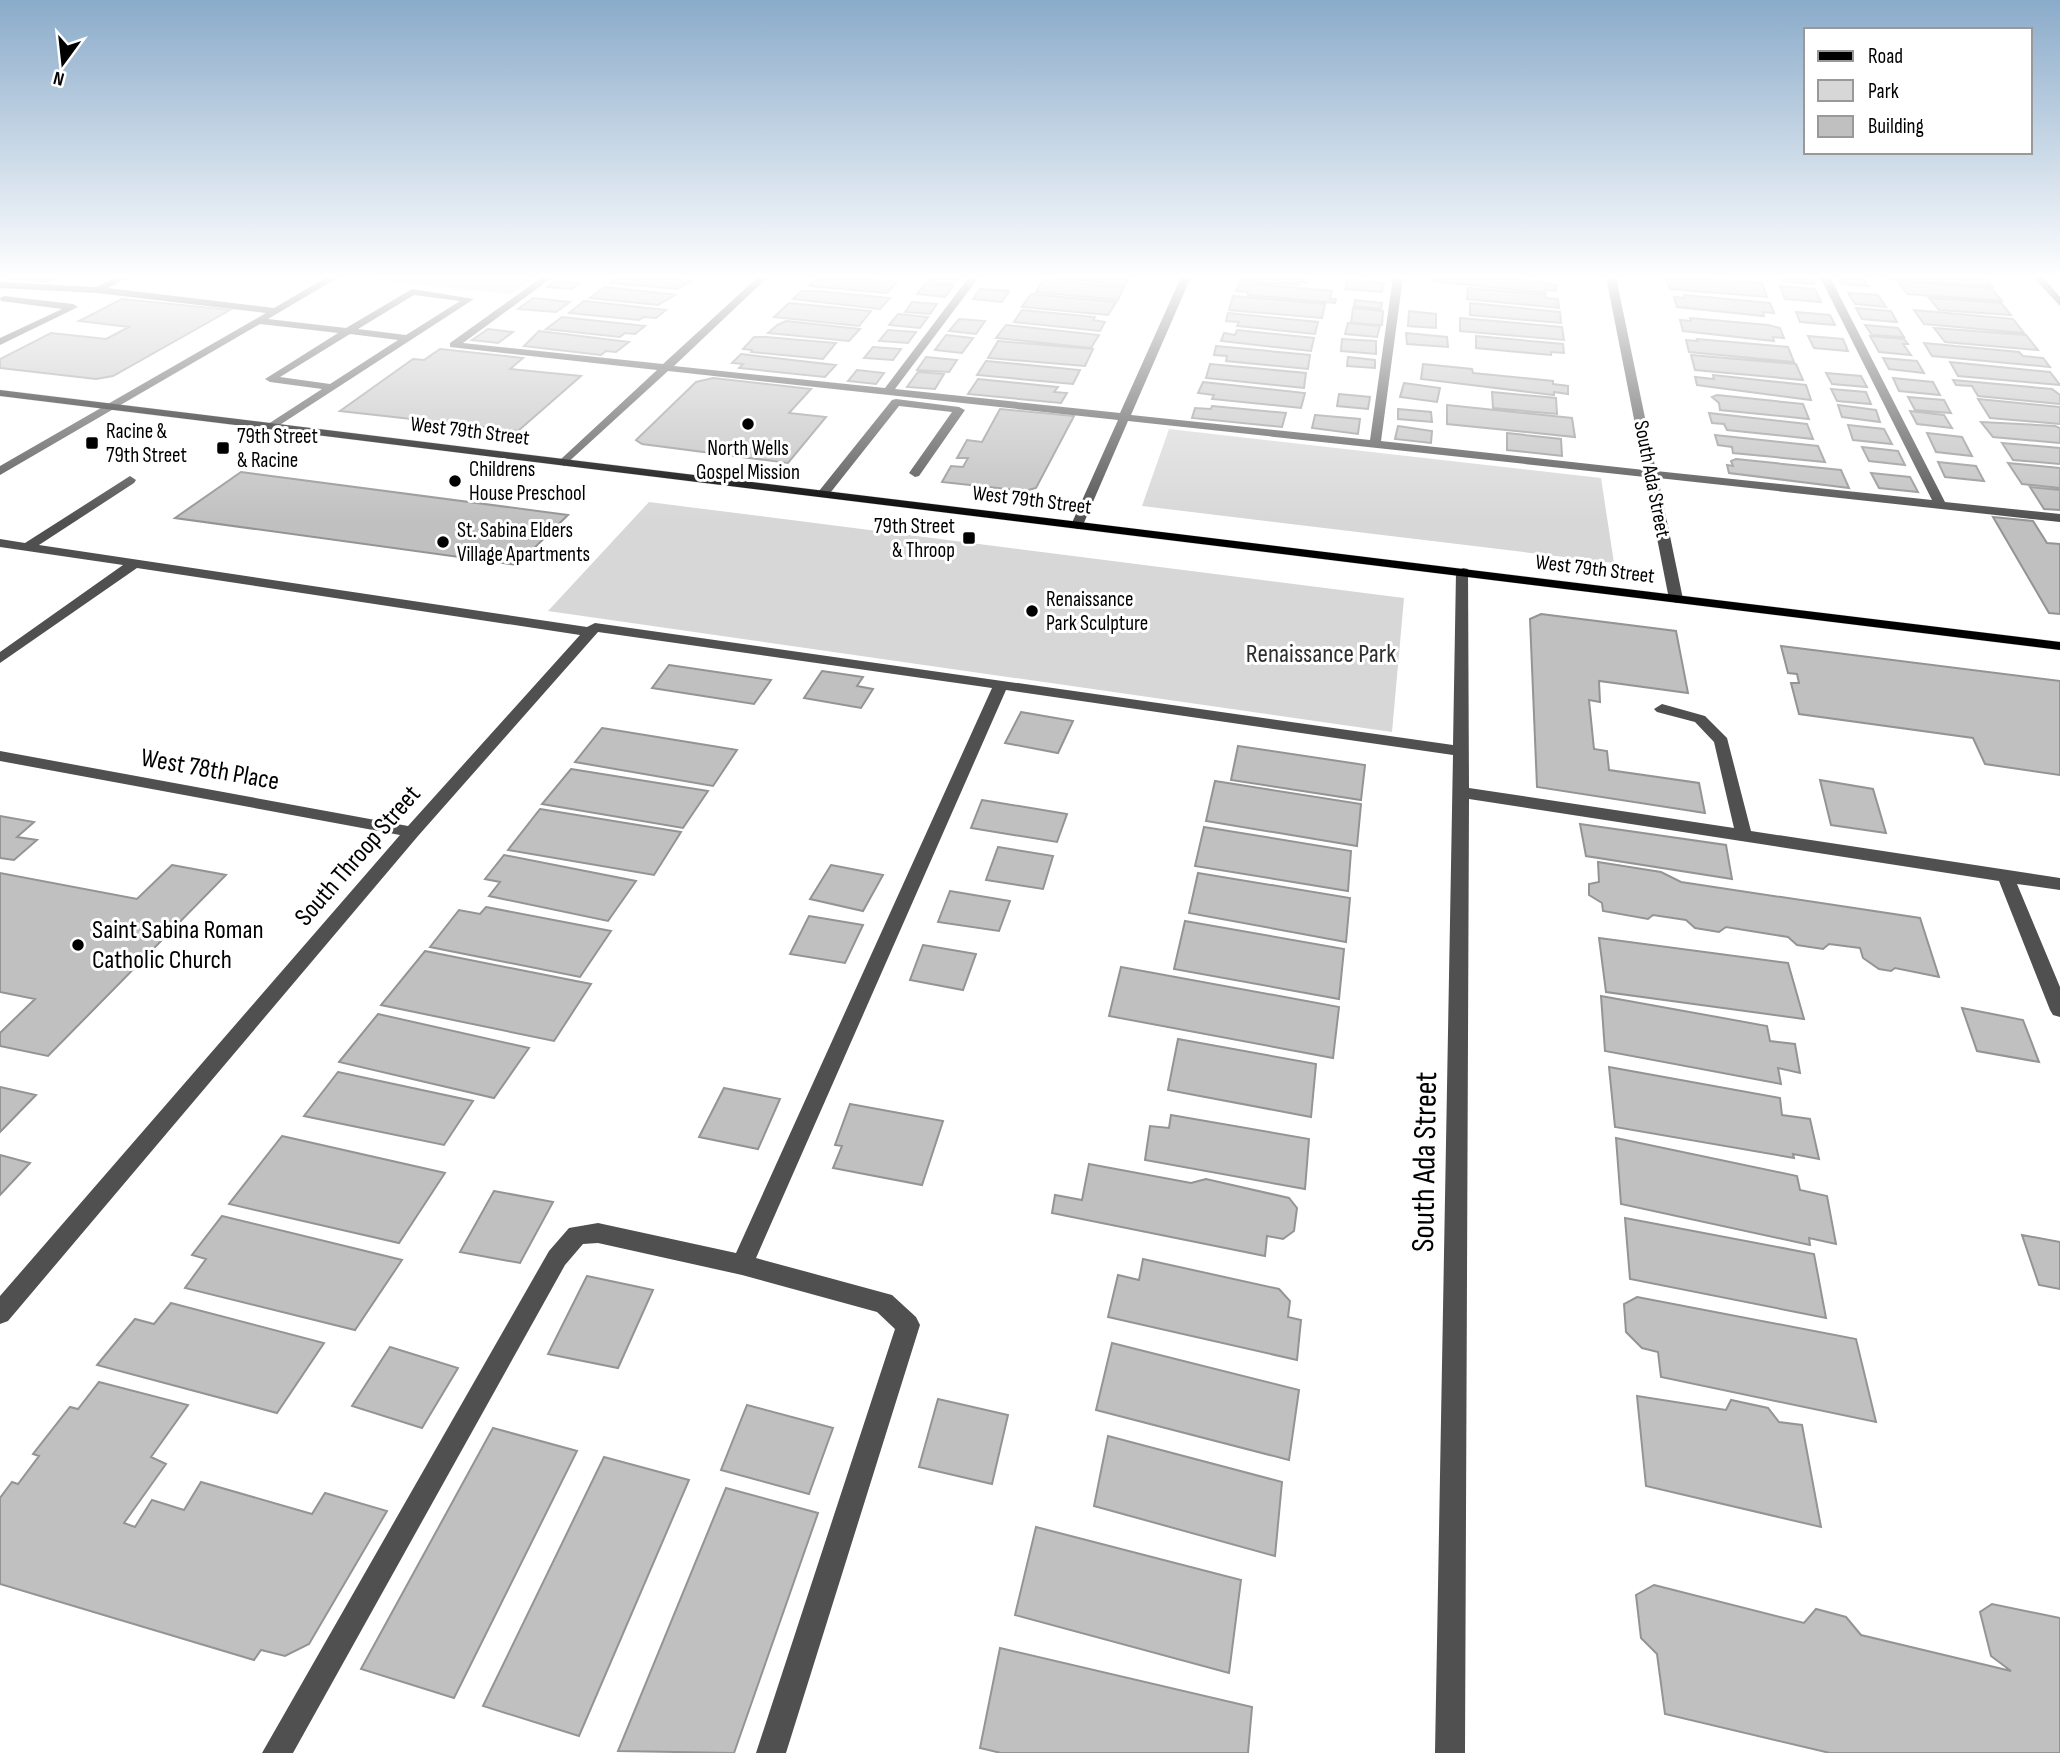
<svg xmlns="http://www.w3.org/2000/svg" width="2060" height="1753" viewBox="0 0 2060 1753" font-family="'Sofia Sans Condensed',sans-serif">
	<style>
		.green { fill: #d7d7d7 }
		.building { fill: #c0c0c0; stroke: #949494; stroke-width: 2 }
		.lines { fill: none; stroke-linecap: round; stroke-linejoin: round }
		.major-casing { stroke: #dbdbdb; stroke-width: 1 }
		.minor { fill: #505050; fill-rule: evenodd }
		.major { fill: #000; fill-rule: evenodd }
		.poi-dot { fill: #000; stroke: #fff; stroke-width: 2.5 }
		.labels { text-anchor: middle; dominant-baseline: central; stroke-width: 6; stroke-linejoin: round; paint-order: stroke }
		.far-poi-label { font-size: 21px; fill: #000; stroke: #fff; text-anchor: start }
		.far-street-label { font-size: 21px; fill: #000; stroke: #fff }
		.park-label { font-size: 26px; fill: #2e2e2e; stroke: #fff }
		.street-label { font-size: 26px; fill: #000; stroke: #fff }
		.poi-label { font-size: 26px; fill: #000; stroke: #fff; text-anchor: start }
		.near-street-label { font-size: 32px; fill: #000; stroke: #fff }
	</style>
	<rect width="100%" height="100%" fill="#fff"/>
	<path class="green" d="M378,277H535L511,294L373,280Z
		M1169,429L1601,478L1614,563L1142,506Z
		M649,502L1404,598L1392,732L548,611Z"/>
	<path class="building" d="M0,277H57L46,282Z
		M617,277H664L691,281L677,289L610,283Z
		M829,277H839L897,282L887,293L809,286L816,279L826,280Z
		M932,277H959L953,284L928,282Z
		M1046,277H1129L1125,285Z
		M1242,277H1307L1306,283L1298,282V285L1241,281Z
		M1434,277H1492L1544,282V284L1556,285V291L1546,290V293L1441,282L1433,280Z
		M1666,277L1762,283L1767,297L1670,289Z
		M1780,277H1811L1814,284L1782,281Z
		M1838,277H1863L1868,286L1842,284Z
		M1885,277H1984L1993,287L1887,279Z
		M1347,279L1384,283L1382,292L1345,289Z
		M1043,280L1124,287L1118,300L1036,292Z
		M555,281L580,283L572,289L547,287Z
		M1898,281L1991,288L2002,301L1907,294Z
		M1240,283L1332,291L1330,299H1336L1335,303L1248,295V292L1236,291Z
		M925,284L953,286L945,297L917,294Z
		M1780,286L1815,289L1821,302L1785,299Z
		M604,287L670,294L675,295L658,305L590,298Z
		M1468,288L1545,295L1546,298L1558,299L1559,308L1467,299Z
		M980,289L1009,291L1002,302L973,299Z
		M801,291H817L890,298L880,309L793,299Z
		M1848,293L1878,295L1886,307L1855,304Z
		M1031,294L1116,302L1108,315L1022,307Z
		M1684,295L1770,303L1774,313L1763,312L1764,316L1677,307L1674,297L1685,298Z
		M1233,296L1325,304L1322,318L1229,310Z
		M533,298L570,302L556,312L518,309Z
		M1929,298L2001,303L2011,315L1939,310Z
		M122,299L230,310L113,376L96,379L0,368V359L51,333L106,339L129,327L79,321Z
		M1355,300L1382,303L1381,309L1354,306Z
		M584,301L666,310L656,318L644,317L639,320L569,313Z
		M912,302L937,304L930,314L905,312Z
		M789,303L871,311L859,326L774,317Z
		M1470,303L1560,312L1561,323L1470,315Z
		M1353,308L1383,311L1382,325L1351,323Z
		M1856,308L1891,311L1897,322L1862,319Z
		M1022,310L1095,317L1093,320L1105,322L1100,331L1014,322Z
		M1914,310L2013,319L2024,333L1924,324Z
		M1409,311L1436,314V328L1408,326Z
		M1796,312L1830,315L1835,325L1800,322Z
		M1228,313L1318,322L1315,334L1237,326L1239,322L1226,321Z
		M898,314L928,317L920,328L889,325Z
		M562,317L645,326L635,334L625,333L620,337L546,329Z
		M1460,318L1562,327L1564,340L1460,331Z
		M1690,318L1768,325L1780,328L1784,338L1773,337L1774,341L1683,331L1680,320L1691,321Z
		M959,319L985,321L976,334L949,331Z
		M786,321L860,329L849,341L768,333L777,325Z
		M1348,323L1380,326L1377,337L1345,334Z
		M1006,325L1099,335L1091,348L996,338Z
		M1865,325L1898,328L1904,337L1872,335Z
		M1934,328L2026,335L2038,350L1945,342Z
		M488,329L513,332L498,343L472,340Z
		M888,330L916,332L908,343L879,341Z
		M1237,330L1314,338L1311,351L1221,341L1224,333L1235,335Z
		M539,331L629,342L616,352L606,351L601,355L524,346Z
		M1406,333L1447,337L1448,347L1407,344Z
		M946,335L973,338L962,353L935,350Z
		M1476,336L1563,344L1564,353L1551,352V355L1476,348Z
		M1808,336L1843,339L1848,351L1814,348Z
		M1870,336L1904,339L1908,344H1903L1911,355L1879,352Z
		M754,337H766L836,343L823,359L751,352L752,350L743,349Z
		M1342,339L1376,341V354L1341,351Z
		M1697,339L1788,347L1794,362L1689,352L1686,340L1698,341Z
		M998,341L1093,349L1085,366L988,358Z
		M1924,343L2019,352L2023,356L2043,358L2050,367L1932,356Z
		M1216,346L1310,355L1308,369L1226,361L1227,356L1214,355Z
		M873,347L901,349L893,360L864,358Z
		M440,349L523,358L510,369L581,376L518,431L340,411L413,359L424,360Z
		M741,354L836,365L825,377L739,368L743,364L732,363Z
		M1691,355L1796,364L1803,380L1695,370Z
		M926,357L957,360L949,372L917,370Z
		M1348,357L1375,360V368L1347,366Z
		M1883,358L1917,361L1924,373L1889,369Z
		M986,361L1080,370L1073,384L977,375Z
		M1950,362L2050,372L2060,385L1958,376Z
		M1210,364L1306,373L1304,388L1206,378Z
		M1423,364L1472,369L1473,373L1553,381V384L1568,386V394L1554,392V395L1421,379Z
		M857,370L884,373L876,384L848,381Z
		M918,372L944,374L935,389L907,387Z
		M1826,373L1861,376L1867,387L1832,384Z
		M1713,375L1806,385L1811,400L1697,385L1695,377L1714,379Z
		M713,378L811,389L789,413L826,417L788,463L642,444L636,440L696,382Z
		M1893,378L1933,382L1940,395L1899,391Z
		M978,379L1058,387L1054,392L1067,393L1061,403L968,394Z
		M1953,380L2052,389L2060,395V404L1978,396L1972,386L1956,385Z
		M1203,382L1305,393L1301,408L1212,399L1214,395L1198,393Z
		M1404,383L1440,388L1437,402L1400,397Z
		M1831,389L1866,392L1871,404L1837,401Z
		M1492,392L1556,398L1557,414L1493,408Z
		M1339,394L1370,397L1368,409L1337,406Z
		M1717,395L1803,404L1809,419L1720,410L1719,403L1712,397Z
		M1908,397L1944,400L1951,413L1915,410Z
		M1978,399L2060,407V424L1990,418Z
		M1447,405L1572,418L1575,437L1447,424Z
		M1838,405L1876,410L1880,422L1842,417Z
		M1212,406L1286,413L1282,427L1192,418L1195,408L1211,409Z
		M1000,409L1074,416L1036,488L1025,491L942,482L951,466L963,467L968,458H957L967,440L982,442Z
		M1398,409L1431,412L1432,422L1398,419Z
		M1910,411L1944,415L1952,428L1917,424Z
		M1709,413L1807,424L1813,439L1727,430L1724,424L1712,423Z
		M1315,415L1360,419L1358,434L1312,428Z
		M1981,422L2055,426L2060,428V443L1993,437Z
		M1848,425L1884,429L1892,444L1853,440Z
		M1398,426L1432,431L1431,443L1395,439Z
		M1507,433L1561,439L1562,456L1507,450Z
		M1927,433L1962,437L1972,456L1936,452Z
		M1715,435L1818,446L1825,462L1733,453L1732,447L1718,445Z
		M2002,443L2060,448V464L2013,460Z
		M1862,447L1898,451L1905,465L1869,461Z
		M1736,459L1841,470L1849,488L1729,473L1727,465L1733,466L1731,461Z
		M1938,462L1976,466L1984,481L1945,477Z
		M2008,463L2060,468V488L2022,484Z
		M241,472L568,515L517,565L175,518Z
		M1871,473L1910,477L1918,492L1879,488Z
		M2030,487L2060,490V510L2044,509Z
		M1993,517L2033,521L2047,543L2060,544V614L2049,613Z
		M1541,614L1676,631L1688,693L1599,681L1600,702L1589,700L1594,749L1607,751L1609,770L1699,783L1705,813L1537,787L1530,619Z
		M1781,646L2060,681V775L1985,764L1973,738L1799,714L1791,683H1799L1797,674L1788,673Z
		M669,665L771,680L754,704L652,688Z
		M822,671L863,677L857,686L873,689L861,708L804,698Z
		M1021,712L1073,721L1058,753L1005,743Z
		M602,728L737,750L713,786L575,762Z
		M1238,746L1365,765L1361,800L1231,780Z
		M571,769L708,791L683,828L542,804Z
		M1820,780L1873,789L1886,833L1831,825Z
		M1215,781L1361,804L1357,846L1206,821Z
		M982,800L1067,814L1057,842L971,828Z
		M540,809L681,832L654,875L508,850Z
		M0,816L34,822L17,837L37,840L14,860L0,858Z
		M1580,824L1726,845L1732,879L1586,856Z
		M1204,827L1351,851L1348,891L1195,866Z
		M998,847L1053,856L1043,889L986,880Z
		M504,855L636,881L608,921L489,896L500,882L485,879Z
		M1598,862L1661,872L1681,882L1920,918L1939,977L1895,968L1891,971L1879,969L1863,958L1860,948L1829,944L1823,949L1797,945L1788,937L1726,927L1719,932L1695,928L1686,920L1653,915L1648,919L1603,911L1602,903L1589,895V884L1599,882Z
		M172,865L226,875L48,1056L0,1046V1033L35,999L0,992V873L137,899Z
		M831,865L883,875L863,911L810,899Z
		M1198,873L1350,898L1346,942L1189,913Z
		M950,891L1010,901L999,931L938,922Z
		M486,907L611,931L580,977L430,947L459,910L480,914Z
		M809,916L863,925L845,963L790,954Z
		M1185,921L1344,949L1339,999L1174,969Z
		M1599,938L1788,963L1804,1019L1606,992Z
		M923,945L976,954L963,990L910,980Z
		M425,951L591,984L554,1041L381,1005Z
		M1121,967L1339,1007L1333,1058L1109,1016Z
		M1601,996L1767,1026L1770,1041L1795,1044L1800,1073L1778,1068L1781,1084L1605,1051Z
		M1962,1008L2023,1020L2039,1062L1977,1051Z
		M378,1014L529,1048L494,1098L339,1062Z
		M1178,1039L1316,1064L1311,1117L1168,1090Z
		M1609,1067L1780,1098L1782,1115L1810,1119L1819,1159L1793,1154L1794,1158L1615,1127Z
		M338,1072L473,1101L444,1145L304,1116Z
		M0,1087L36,1095L0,1132Z
		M724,1088L780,1099L758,1149L699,1137Z
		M850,1104L943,1121L922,1185L833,1168L842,1146L835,1145Z
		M1171,1115L1309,1139L1305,1189L1145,1160L1150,1126L1169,1128Z
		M282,1136L445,1173L399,1243L229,1204Z
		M1616,1138L1797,1176L1800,1190L1827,1196L1836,1244L1809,1238L1810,1245L1621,1204Z
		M0,1155L30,1163L0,1195Z
		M1089,1164L1191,1183L1206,1179L1289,1198L1297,1208L1294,1231L1283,1239L1267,1236L1265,1256L1052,1213L1055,1195L1082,1200Z
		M494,1191L553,1202L520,1263L460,1252Z
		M222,1216L402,1260L355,1330L185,1288L206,1259L192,1255Z
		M1625,1218L1814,1254L1826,1318L1630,1279Z
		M2022,1235L2060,1242V1289L2039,1285Z
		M1143,1259L1279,1289L1290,1301L1288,1317L1301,1320L1297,1360L1108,1317L1118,1275L1139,1280Z
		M587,1276L653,1290L618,1368L548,1354Z
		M1637,1297L1856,1339L1876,1422L1661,1377L1658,1352L1642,1348L1626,1332L1624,1304Z
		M171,1303L324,1343L277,1413L97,1365L135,1319L154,1324Z
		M1112,1343L1299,1390L1289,1460L1096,1410Z
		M390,1347L458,1368L422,1428L352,1406Z
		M99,1382L188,1405L151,1457L166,1464L124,1523L135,1527L152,1500L184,1510L201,1482L312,1514L325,1493L387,1511L309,1644L285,1656L261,1650L254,1660L0,1584V1498L12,1482L18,1484L39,1456L33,1454L70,1407L78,1409Z
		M1637,1396L1726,1410L1731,1400L1768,1408L1779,1422L1802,1425L1821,1527L1646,1486Z
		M938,1399L1008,1415L992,1484L919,1467Z
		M747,1405L833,1428L809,1494L721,1470Z
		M493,1428L577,1451L454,1698L361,1669Z
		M1108,1436L1282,1482L1275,1556L1094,1506Z
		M604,1457L689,1480L579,1736L483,1706Z
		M726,1488L818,1513L734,1753L618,1751Z
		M1036,1527L1241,1580L1229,1673L1015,1615Z
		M1654,1585L1804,1623L1816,1609L1846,1617L1861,1635L2011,1671L1991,1656L1980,1612L1992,1604L2060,1618V1753H1830L1665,1714L1657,1654L1641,1638L1636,1595Z
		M1000,1648L1252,1707L1248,1753H1001L980,1748Z"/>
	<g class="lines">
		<defs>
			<path id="major" d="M0,390L2060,642V650L0,396Z"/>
		</defs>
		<use href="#major" class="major-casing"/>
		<path class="minor" d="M117,277H129L108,288L274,308L327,277H339L268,319L346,328L412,289L474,299L275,428L265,426L322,389L270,382L265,379L338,333L260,324L0,475V466L266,313L97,293L0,288V282L96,287ZM414,295L460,301L406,335L358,329ZM350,334L398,340L330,384L280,377Z
			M542,277H553L463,343L663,364L758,277H768L674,366L885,388L969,277H979L895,389L1120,413L1181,277H1191L1131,415L1370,440L1393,277H1403L1381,441L1644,470L1606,277H1616L1656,471L1932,500L1820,277H1830L1945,502L2060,514V522L1658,478L1683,599L1676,603L1669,599L1645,477L1128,421L1083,525L1077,529L1071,525L1118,420L668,371L564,466L558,462L560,460L657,370L450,347V343Z
			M2033,277H2043L2060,297V306Z
			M4,296L73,304L78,307L0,345V338L62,309L1,301L0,298Z
			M896,399L959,407L965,410L919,476L915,477L909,473L952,412L899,406L827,497H819V491L892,400Z
			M130,476L136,480L134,483L39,545L587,627L595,623L1453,745L1456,572L1463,568L1468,569L1469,788L1734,828L1714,742L1695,722L1657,712L1654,709L1662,704L1705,716L1727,738L1751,831L2060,878V890L2017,884L2060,987V1017L2053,1015L2050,1010L1999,881L1469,799L1465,1753H1435L1453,755L1006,690L756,1258L892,1295L916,1317L920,1325L786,1753H756L895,1329L877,1312L742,1275L598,1243L583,1244L565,1265L293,1753H262L549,1251L569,1228L598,1223L736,1253L992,688L598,632L418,836L8,1321L0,1324V1296L400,835L0,761V751L408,826L580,635L137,568L0,663V652L123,565L0,547V539L25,543Z"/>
		<use href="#major" class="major"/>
	</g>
	<linearGradient id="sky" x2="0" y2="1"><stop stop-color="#8aabca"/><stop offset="0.53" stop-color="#fff"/><stop offset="1" stop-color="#fff" stop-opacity="0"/></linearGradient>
	<rect width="2060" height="522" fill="url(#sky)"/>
	<g class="poi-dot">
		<circle cx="748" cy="424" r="7"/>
		<rect x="85" y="436" width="14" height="14" rx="3.5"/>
		<rect x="216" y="441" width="14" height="14" rx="3.5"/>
		<circle cx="455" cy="481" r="7"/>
		<rect x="962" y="531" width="14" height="14" rx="3.5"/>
		<circle cx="443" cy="542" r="7"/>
		<circle cx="1032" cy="611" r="7"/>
		<circle cx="78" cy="945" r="7"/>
	</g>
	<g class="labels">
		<g class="far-poi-label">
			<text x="106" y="431">Racine &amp;<tspan x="106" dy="24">79th Street</tspan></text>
			<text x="237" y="436">79th Street<tspan x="237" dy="24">&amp; Racine</tspan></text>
			<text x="748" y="448" text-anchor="middle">North Wells<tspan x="748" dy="24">Gospel Mission</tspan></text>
			<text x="469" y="469">Childrens<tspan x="469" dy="24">House Preschool</tspan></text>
			<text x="955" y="526" text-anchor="end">79th Street<tspan x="955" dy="24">&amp; Throop</tspan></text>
			<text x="457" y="530">St. Sabina Elders<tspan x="457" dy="24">Village Apartments</tspan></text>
			<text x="1046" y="599">Renaissance<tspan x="1046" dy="24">Park Sculpture</tspan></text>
		</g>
		<g class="far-street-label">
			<text transform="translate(470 431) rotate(7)">West 79th Street</text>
			<text transform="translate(1652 479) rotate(79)">South Ada Street</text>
			<text transform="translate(1032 500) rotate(7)">West 79th Street</text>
			<text transform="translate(1595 569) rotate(7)">West 79th Street</text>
		</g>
		<g class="park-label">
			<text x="1321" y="654">Renaissance Park</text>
		</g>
		<g class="street-label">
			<text transform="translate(210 770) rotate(10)">West 78th Place</text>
			<text transform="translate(358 856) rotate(-49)">South Throop Street</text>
		</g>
		<g class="poi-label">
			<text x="92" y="930">Saint Sabina Roman<tspan x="92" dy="30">Catholic Church</tspan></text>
		</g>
		<g class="near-street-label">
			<text transform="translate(1425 1162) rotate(-89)">South Ada Street</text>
		</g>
	</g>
	<rect x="1804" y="28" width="228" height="126" fill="#ffffff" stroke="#999999" stroke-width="2"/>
	<rect x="1818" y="51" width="35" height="10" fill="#000000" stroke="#999999" stroke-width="2"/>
	<text x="1868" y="63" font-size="21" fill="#000000">Road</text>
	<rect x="1818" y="80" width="35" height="21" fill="#d7d7d7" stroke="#999999" stroke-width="2"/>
	<text x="1868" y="98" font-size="21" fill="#000000">Park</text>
	<rect x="1818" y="116" width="35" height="21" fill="#c0c0c0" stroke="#999999" stroke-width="2"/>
	<text x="1868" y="133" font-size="21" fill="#000000">Building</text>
	<g transform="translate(63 63) rotate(195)" stroke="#ffffff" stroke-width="5" paint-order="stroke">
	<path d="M0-5L12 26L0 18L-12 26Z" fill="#000000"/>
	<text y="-10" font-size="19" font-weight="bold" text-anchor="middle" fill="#000000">N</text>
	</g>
</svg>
